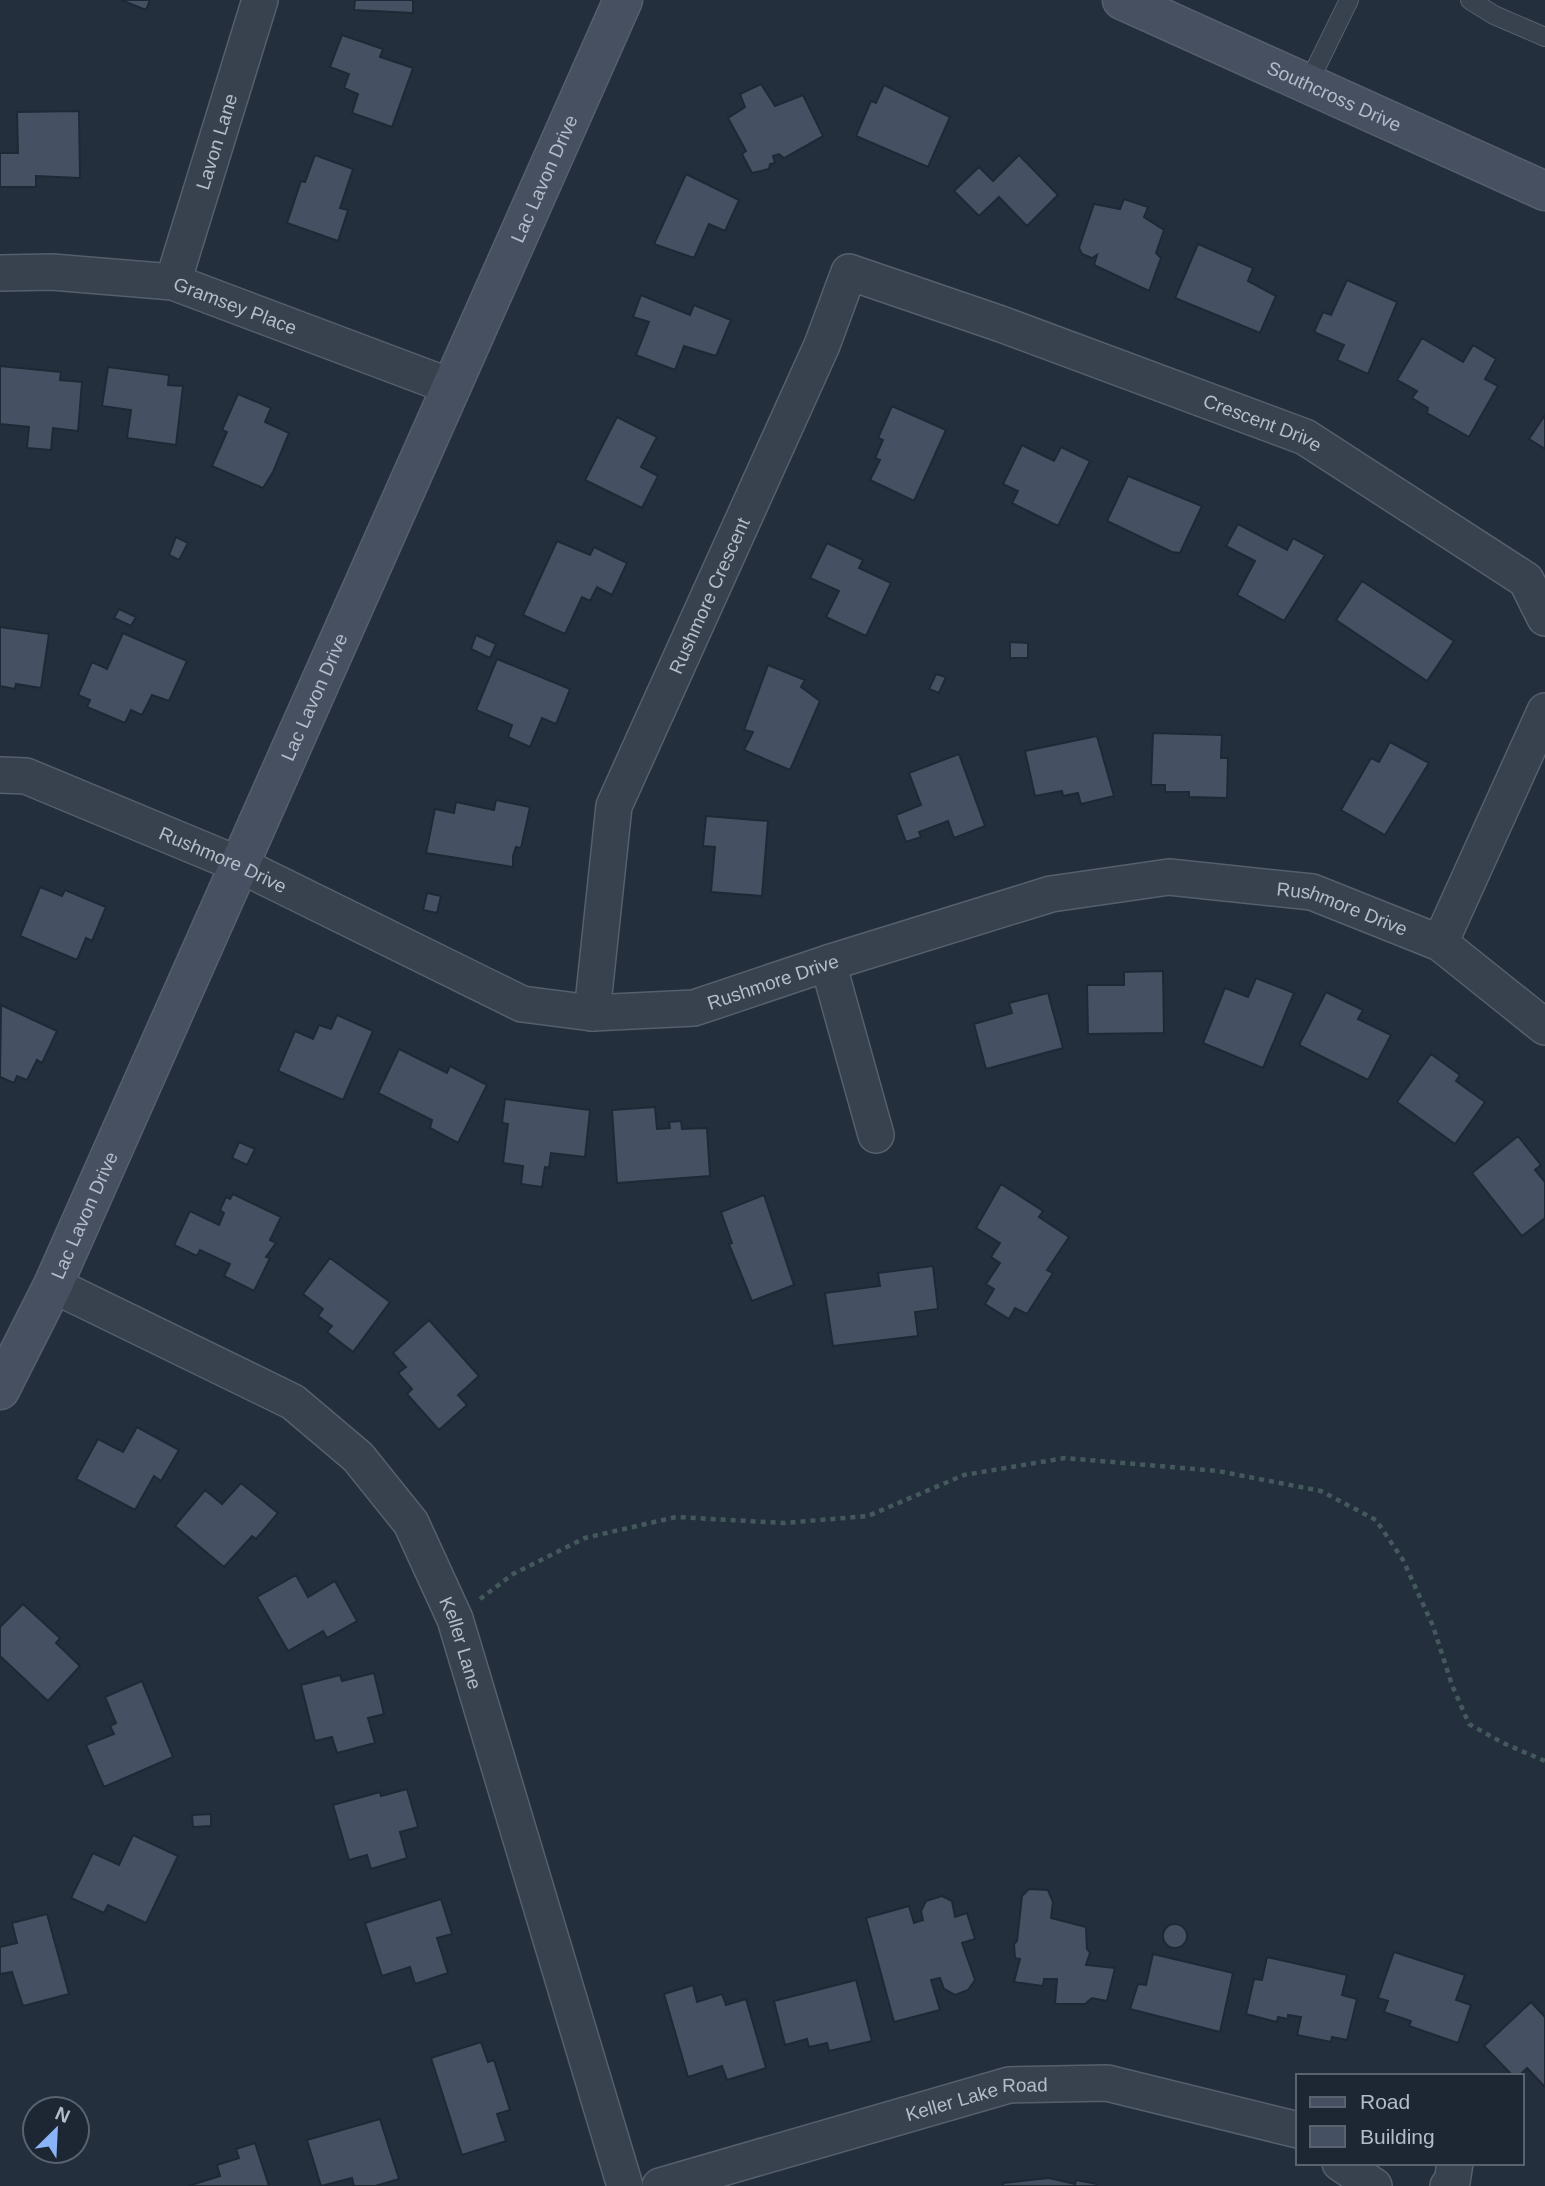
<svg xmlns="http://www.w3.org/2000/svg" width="1545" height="2186" viewBox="0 0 1545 2186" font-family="Arial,sans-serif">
<rect width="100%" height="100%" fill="#242f3e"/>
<path fill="#455162" stroke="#1f2835" stroke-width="2" d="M121,0H150L146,10Z
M355,0H413V13L354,10Z
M342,35L383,49L380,57L413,68L392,127L352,113L358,94L344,88L349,74L330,67Z
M761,84L775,106L803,95L823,136L784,158L779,154L773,156L775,163L770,164L769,169L752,173L742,154L746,151L728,118L745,107L740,94Z
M884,85L950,117L928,167L856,136L871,101L876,103Z
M79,111L80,178L36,176V187H0V153H18L17,112Z
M315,155L353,169L340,208L348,210L338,241L287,223L301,181L305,182Z
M1019,155L1058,195L1027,226L999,197L979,216L954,191L979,167L993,181Z
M686,174L739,200L725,231L709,224L694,258L654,244Z
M1124,199L1148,207L1144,217L1164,230L1156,253L1161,258L1149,291L1094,265L1097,255L1092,258L1082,254L1079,248L1094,204L1120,209Z
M1198,244L1253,268L1248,281L1276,296L1260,333L1175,298Z
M1347,280L1397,302L1368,374L1337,360L1344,345L1314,332L1323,312L1331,315Z
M641,295L690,315L694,305L731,320L716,356L684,346L675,370L636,355L649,322L633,317Z
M1422,338L1463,362L1473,345L1496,359L1485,379L1498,386L1469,437L1427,413L1428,408L1412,398L1417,391L1397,380Z
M0,366L61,372L60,380L82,382L78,431L53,428L51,450L27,448L29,427L0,424Z
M108,367L169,375L168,385L183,386L176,445L127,438L131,410L102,406Z
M238,394L271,408L265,422L289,433L273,472L263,488L212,466L227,432L222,430Z
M892,406L946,430L914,501L870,480L880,460L875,458L883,440L878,438Z
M1545,415V449L1529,439Z
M617,417L657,437L641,467L658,476L642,508L585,480Z
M1022,445L1054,461L1061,447L1090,461L1058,526L1012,503L1018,491L1003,484Z
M1128,476L1202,506L1180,553L1172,552L1107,521Z
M1238,524L1287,550L1293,538L1325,555L1284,621L1237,595L1255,561L1226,546Z
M176,537L188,543L179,560L169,555Z
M557,541L590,555L594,547L627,563L612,595L597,587L590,601L582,597L565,634L523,615Z
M827,543L863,560L859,568L891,583L866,636L826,617L839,591L810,578Z
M1362,581L1454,641L1427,681L1336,620Z
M119,609L136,617L131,626L114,618Z
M0,627L49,634L41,688L16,684L15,689L0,686Z
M123,633L187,661L169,701L152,695L142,715L131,710L125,723L87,707L90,700L78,695L92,662L107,669Z
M476,635L496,644L490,658L471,649Z
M1010,642L1028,643V658H1010Z
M497,659L570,689L556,724L542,718L530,747L508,737L512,725L476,710Z
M768,665L805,680L801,687L820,701L790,770L744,750L753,732L744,730Z
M936,674L946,677L939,693L929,689Z
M1153,733L1222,735L1221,758H1228L1227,798L1189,797V792H1165V785H1151Z
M1097,736L1114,796L1081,804L1078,793L1063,796L1062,791L1035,796L1025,751Z
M1390,742L1429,763L1385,835L1341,810L1371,758L1379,762Z
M959,754L985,826L954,838L948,821L919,832L921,837L906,842L896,815L921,805L909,773Z
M496,800L530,807L521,848L516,847L513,856V867L426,853L435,809L454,813L456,802L494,810Z
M706,816L768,821L762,896L711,892L715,847L703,846Z
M40,887L62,896L65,890L106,907L92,941L86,938L77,960L20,936Z
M427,893L441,896L437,913L423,910Z
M1163,971L1164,1033L1088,1034L1087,985H1124V972Z
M1256,978L1294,993L1263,1068L1203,1043L1225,988L1248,997Z
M1326,992L1363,1010L1358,1019L1391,1035L1368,1080L1299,1045Z
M1048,993L1063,1048L986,1069L974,1024L1012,1013L1009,1003Z
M1,1005L57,1031L42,1063L37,1060L27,1080L17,1076L14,1083L0,1077Z
M337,1015L373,1031L343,1100L278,1071L295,1031L313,1039L319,1025L331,1029Z
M399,1049L447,1073L450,1066L487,1085L458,1143L430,1128L432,1120L378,1093Z
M1431,1054L1460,1075L1456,1081L1485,1102L1455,1144L1397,1102Z
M505,1099L590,1110L585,1157L551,1153L549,1168L545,1167L542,1187L521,1184L523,1166L503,1163L508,1124L502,1123Z
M655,1107L657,1129L670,1128L669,1122L681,1121L682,1129L707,1128L710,1176L617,1183L612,1110Z
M1518,1136L1541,1165L1535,1170L1545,1182V1218L1522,1236L1472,1173Z
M239,1142L255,1149L247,1165L232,1158Z
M1001,1184L1043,1211L1039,1217L1069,1237L1047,1270L1053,1273L1027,1314L1015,1308L1009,1319L985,1304L994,1289L986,1284L1000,1263L991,1257L1000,1243L976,1228Z
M233,1194L281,1217L270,1240L276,1243L266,1257L270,1258L254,1291L224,1276L230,1264L200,1250L197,1256L174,1245L190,1211L219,1225L224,1213L220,1210L226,1197L230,1199Z
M764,1195L794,1285L752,1301L729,1244L732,1243L721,1212Z
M330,1258L390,1302L353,1352L327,1332L332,1326L318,1316L323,1309L303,1294Z
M933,1266L938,1309L915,1312L918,1336L833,1346L825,1293L880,1286L878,1273Z
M429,1320L479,1376L458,1395L467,1405L439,1430L407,1394L412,1389L398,1373L406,1367L393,1353Z
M137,1427L179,1450L161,1481L154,1476L135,1510L76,1479L98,1439L123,1452Z
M241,1483L278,1513L256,1539L252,1536L224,1567L175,1526L205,1490L222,1504Z
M296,1575L308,1597L335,1581L357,1621L327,1638L323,1631L288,1651L257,1597Z
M23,1604L60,1638L56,1643L80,1666L48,1701L0,1656V1627Z
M374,1673L384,1714L368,1718L375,1743L337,1753L332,1737L315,1741L301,1685L340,1675L342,1681Z
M142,1681L173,1757L104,1787L86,1745L114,1734L110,1726L116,1723L105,1697Z
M407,1789L418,1827L400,1832L407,1858L371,1869L367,1855L349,1860L333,1805L380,1792L381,1796Z
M211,1814V1826L193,1827L192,1815Z
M133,1835L178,1856L146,1923L108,1905L104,1913L71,1898L93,1853L119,1865Z
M1029,1889L1048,1890L1053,1902L1051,1918L1086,1927L1087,1949L1090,1953L1086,1965L1115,1968L1107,2001L1092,1998L1085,2004H1055L1057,1979H1044L1043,1986L1014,1982L1020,1959L1015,1958L1014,1944L1017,1941L1022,1896Z
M942,1896L952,1901L955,1917L967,1913L975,1939L962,1943L975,1980L968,1990L955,1995L944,1989L940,1978L931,1980L940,2010L894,2022L866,1918L909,1906L914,1923L923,1920L921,1911L926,1901Z
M441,1899L452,1934L437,1938L448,1973L415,1984L410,1967L382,1976L365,1923Z
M47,1914L69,1994L23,2006L12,1972L0,1974V1947L17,1943L12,1923Z
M1163 1936a12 12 0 1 1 24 0a12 12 0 1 1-24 0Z
M1394,1952L1465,1975L1456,2000L1471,2005L1458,2043L1409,2026L1411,2021L1384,2012L1388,2001L1378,1998Z
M1153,1954L1233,1973L1220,2032L1130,2009L1138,1984L1146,1985Z
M1267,1957L1347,1975L1342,1995L1357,1999L1347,2040L1332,2037L1331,2042L1297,2035L1301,2017L1288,2015V2019L1278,2017L1277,2022L1246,2014L1254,1979L1262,1980Z
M856,1980L872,2041L829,2051L827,2043L809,2047L807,2039L785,2045L774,2001Z
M693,1985L697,2002L722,1994L726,2005L746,1999L766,2068L727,2080L722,2066L688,2077L664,1994Z
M1531,2002L1545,2017V2087L1527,2068L1519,2076H1513L1484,2046Z
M481,2042L488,2062L494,2060L510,2110L497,2114L506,2141L462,2155L431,2058Z
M380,2119L399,2179L375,2186H354L352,2178L321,2186L307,2140Z
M255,2143L269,2186H188L220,2176L217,2165L239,2158L236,2149Z
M1049,2178L1075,2184L1076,2180L1097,2184V2186H1003V2183Z"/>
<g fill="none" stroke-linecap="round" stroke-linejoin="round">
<defs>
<path id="lane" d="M1470,0L1494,15L1545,37
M1308,84L1349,0"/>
<g id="street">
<path id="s1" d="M0,273L52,272L173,282L444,384L457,376"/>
<path id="s2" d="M173,282L260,0"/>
<path id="s3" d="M0,775L26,776L240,865L522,1004L592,1013L694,1008L828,963L1051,894L1169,877L1312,892L1440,943L1545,1027"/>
<path d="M1440,943L1545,711"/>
<path d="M828,963L876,1135"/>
<path id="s4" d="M592,1013L614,806L822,345L849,272L1001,324L1305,437L1526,580L1545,618"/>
<path id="s5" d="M53,1285L293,1402L358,1457L411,1523L455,1619L625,2186"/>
<path d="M1340,2163L1374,2186"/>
<path id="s6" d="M660,2186L1009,2085L1107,2083L1298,2130"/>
<path d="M1448,2186L1452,2182L1455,2163"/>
</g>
<g id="secondary">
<path id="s7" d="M1122,0L1545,191"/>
<path id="s8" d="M0,1390L53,1285L623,0"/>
</g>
</defs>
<use href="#lane" stroke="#565f6c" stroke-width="20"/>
<use href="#street" stroke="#565f6c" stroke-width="38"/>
<use href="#secondary" stroke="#565f6c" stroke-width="41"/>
<path stroke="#44595c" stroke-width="4.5" stroke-dasharray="5 5" stroke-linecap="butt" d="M480,1599L513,1574L585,1538L676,1517L784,1523L868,1516L964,1475L1065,1458L1218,1471L1321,1491L1376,1520L1403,1560L1433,1626L1452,1685L1469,1724L1503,1743L1545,1761"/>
<use href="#lane" stroke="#38414e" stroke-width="18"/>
<use href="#street" stroke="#38414e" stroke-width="35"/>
<use href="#secondary" stroke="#465061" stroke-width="38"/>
</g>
<g text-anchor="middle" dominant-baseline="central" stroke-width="5" stroke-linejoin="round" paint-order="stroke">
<g font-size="19" fill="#b4bcc9" stroke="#1d2633">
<text stroke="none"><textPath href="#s7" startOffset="233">Southcross Drive</textPath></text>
<text stroke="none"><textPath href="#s2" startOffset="147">Lavon Lane</textPath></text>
<text stroke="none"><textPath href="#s8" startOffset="1328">Lac Lavon Drive</textPath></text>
<text stroke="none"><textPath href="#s1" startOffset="240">Gramsey Place</textPath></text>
<text stroke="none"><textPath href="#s4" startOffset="1232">Crescent Drive</textPath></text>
<text stroke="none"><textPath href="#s4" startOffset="439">Rushmore Crescent</textPath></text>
<text stroke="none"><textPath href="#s8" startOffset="761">Lac Lavon Drive</textPath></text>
<text stroke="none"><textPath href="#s3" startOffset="240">Rushmore Drive</textPath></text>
<text stroke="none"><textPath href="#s3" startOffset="1416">Rushmore Drive</textPath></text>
<text stroke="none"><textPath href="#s3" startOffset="828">Rushmore Drive</textPath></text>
<text stroke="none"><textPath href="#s8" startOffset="194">Lac Lavon Drive</textPath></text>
<text stroke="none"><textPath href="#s5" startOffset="567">Keller Lane</textPath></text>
<text stroke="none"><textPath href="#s6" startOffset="329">Keller Lake Road</textPath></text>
</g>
</g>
<rect x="1296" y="2074" width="228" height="91" fill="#1d2633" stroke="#59626f" stroke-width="2"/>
<rect x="1310" y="2097" width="35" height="10" fill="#465061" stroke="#59626f" stroke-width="2"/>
<text x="1360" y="2109" font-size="21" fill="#b4bcc9">Road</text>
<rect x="1310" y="2126" width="35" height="21" fill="#455162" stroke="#59626f" stroke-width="2"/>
<text x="1360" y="2144" font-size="21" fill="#b4bcc9">Building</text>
<g transform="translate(56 2130) rotate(24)"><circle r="33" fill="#1d2633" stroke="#59626f" stroke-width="2"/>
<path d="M0-5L12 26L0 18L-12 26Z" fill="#8ab4f8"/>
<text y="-10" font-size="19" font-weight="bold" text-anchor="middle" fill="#b4bcc9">N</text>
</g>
</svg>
